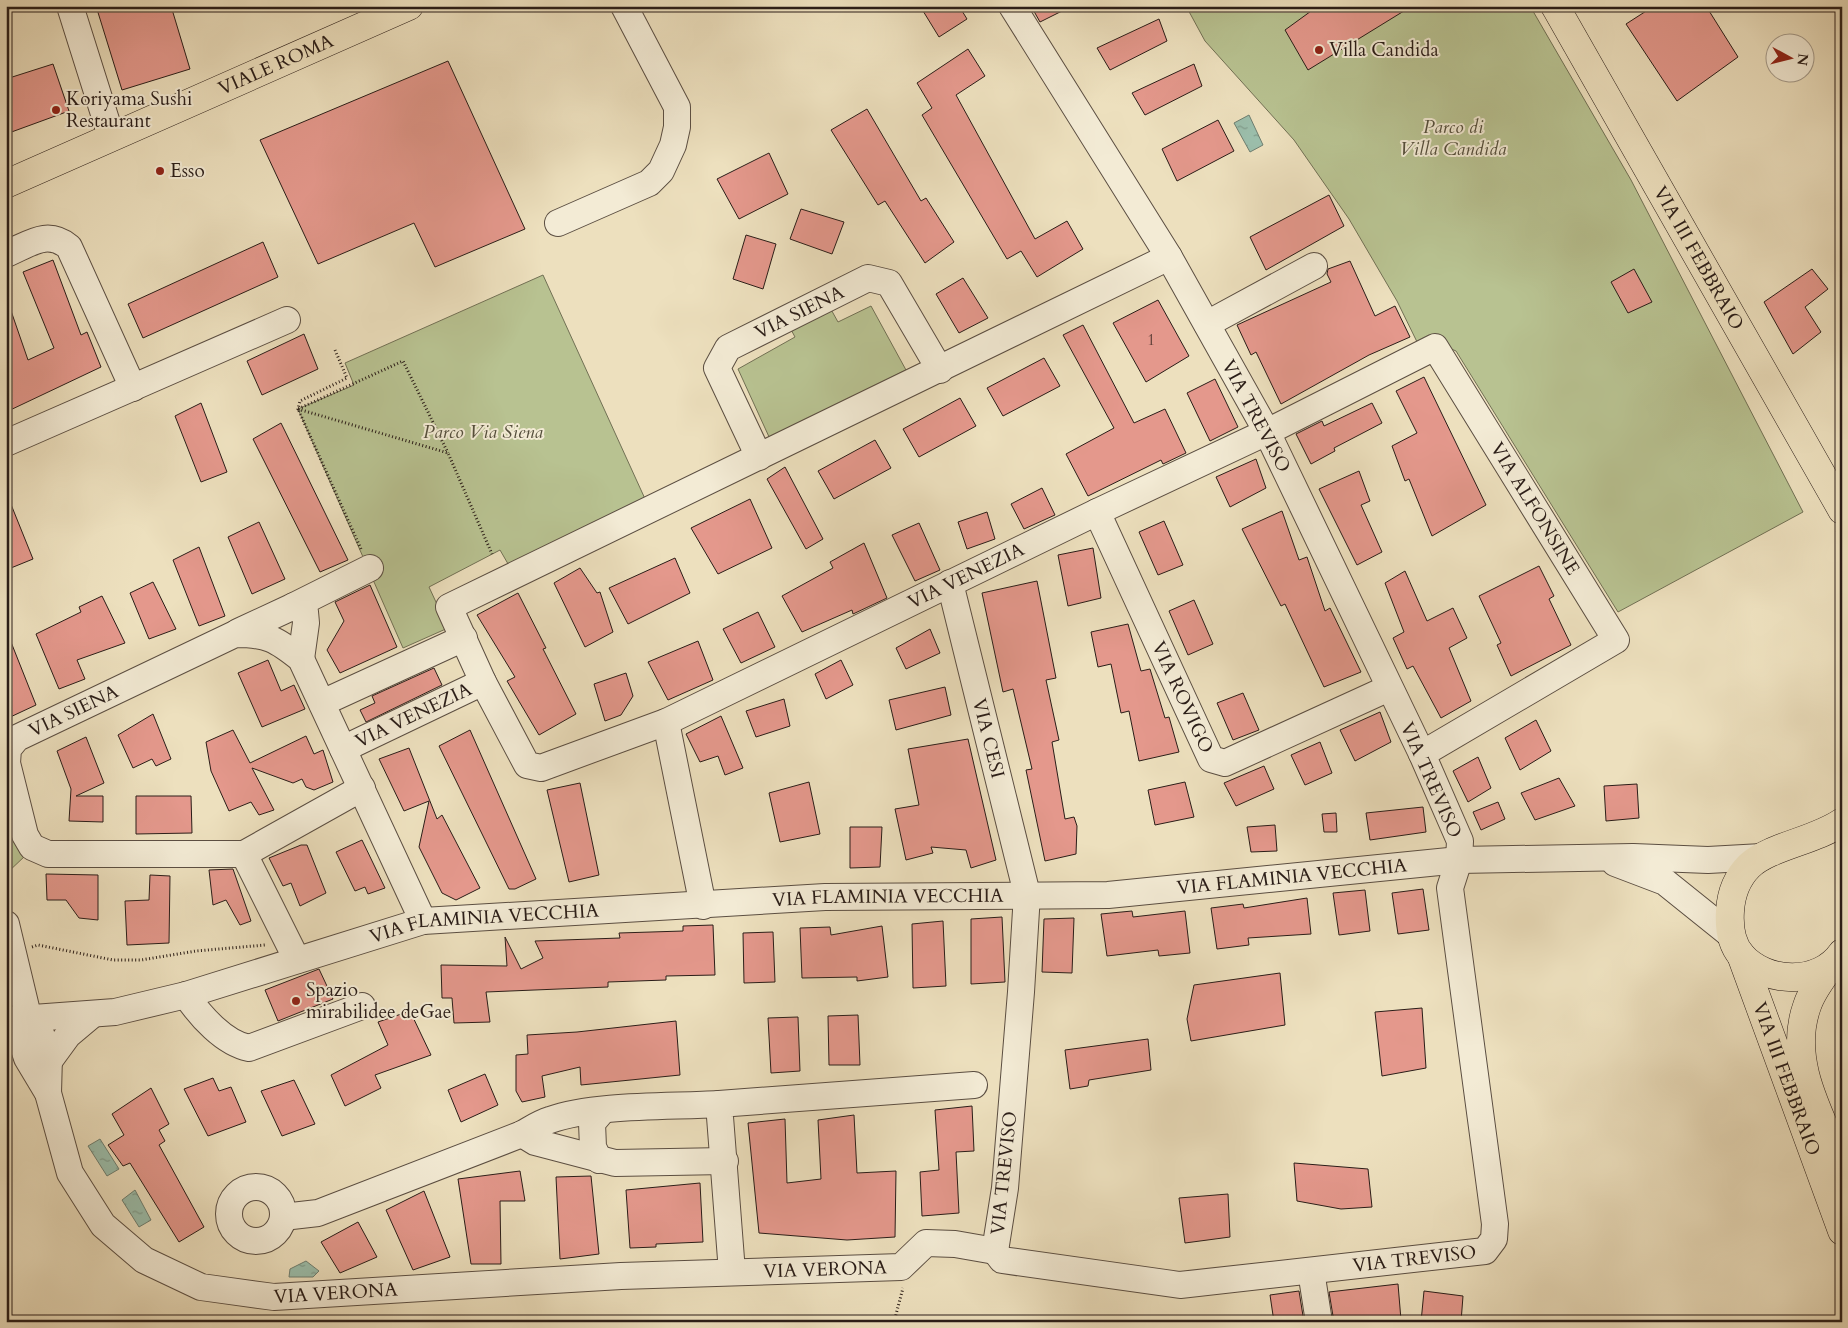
<svg xmlns="http://www.w3.org/2000/svg" width="1848" height="1328" viewBox="0 0 1848 1328" font-family="Cardo,serif">
<defs>
<pattern id="water-ripples" width="26" height="14" patternUnits="userSpaceOnUse" patternTransform="scale(1.25)"><rect width="26" height="14" fill="#9bbeab"/><path d="M2 4q2-2 4 0t4 0M15 11q2-2 4 0t4 0" fill="none" stroke="#7f9a8a"/></pattern>
</defs>
<rect width="100%" height="100%" fill="#ede0be"/>
<filter id="stains"><feTurbulence type="fractalNoise" baseFrequency=".004" numOctaves="4"/><feColorMatrix values="0 0 0 0 .2 0 0 0 0 .09 0 0 0 0 .02 0 0 0 .5 -.17"/></filter>
<radialGradient id="worn" r=".72"><stop offset=".6" stop-color="#630" stop-opacity="0"/><stop offset="1" stop-color="#630" stop-opacity=".3"/></radialGradient>
<path fill="#b8c291" stroke="#717054" d="M1186,6H1530L1631,180L1803,512L1618,612L1456,351L1438,343L1420,348L1397,301L1349,219L1294,140L1205,41Z
M543,275L646,501L511,569L500,550L429,587L448,628L403,648L298,409L354,385L345,363Z
M828,304L838,322L871,306L906,370L770,439L738,369L795,337L788,324Z
M6,766L26,855L6,874Z"/>
<path fill="url(#water-ripples)" stroke="#6e7e70" d="M1249,115L1263,145L1250,152L1234,123Z
M100,1139L119,1169L107,1176L88,1146Z
M135,1190L151,1220L139,1227L122,1200Z
M306,1261L319,1271L313,1277H289L290,1269Z"/>
<path fill="#e4988c" stroke="#2a1d18" d="M96,6H171L190,69L122,90Z
M920,6H959L967,19L939,37Z
M1031,6H1072L1040,22Z
M1318,6H1412L1308,70L1285,30Z
M1654,6H1706L1738,57L1677,101L1626,24Z
M1159,19L1167,41L1110,70L1097,48Z
M968,49L985,76L956,95L1035,239L1067,221L1083,249L1037,277L1021,251L1007,259L922,115L932,108L917,83Z
M448,61L525,229L435,267L414,223L318,264L260,140Z
M53,64L69,111L6,134V79Z
M1194,64L1202,86L1145,115L1132,93Z
M867,109L921,201L926,198L954,242L925,263L885,201L878,205L831,130Z
M1218,120L1234,151L1177,181L1162,149Z
M769,153L788,194L739,219L717,179Z
M1329,195L1344,226L1266,270L1250,237Z
M801,209L844,222L832,254L790,239Z
M746,235L776,244L763,289L733,279Z
M263,242L278,277L143,338L128,304Z
M53,260L81,335L87,332L101,367L6,412V305H9L28,360L54,348L23,272Z
M1350,261L1375,316L1395,306L1410,337L1369,355L1281,404L1256,352L1251,355L1237,325L1331,282L1327,274L1328,269Z
M1634,269L1652,302L1628,313L1611,282Z
M1812,269L1828,289L1805,307L1821,332L1793,354L1764,302Z
M963,278L988,318L959,333L936,294Z
M1158,300L1189,356L1146,382L1113,323Z
M1083,325L1134,423L1165,409L1186,453L1163,464L1161,460L1088,496L1066,454L1114,428L1063,335Z
M304,334L318,369L262,395L247,361Z
M1044,358L1060,386L1003,416L987,388Z
M1424,377L1486,505L1432,536L1409,479L1405,481L1392,446L1417,433L1396,391Z
M1215,379L1238,427L1210,441L1187,393Z
M960,398L976,426L919,457L903,429Z
M201,403L227,472L201,482L175,416Z
M1372,403L1382,423L1334,448L1335,451L1311,464L1296,434L1322,421L1324,426Z
M281,423L348,560L320,572L253,439Z
M875,440L891,468L834,499L818,471Z
M1256,459L1266,488L1230,507L1216,477Z
M785,467L823,539L806,549L767,479Z
M1359,471L1370,501L1361,505L1382,552L1357,565L1319,489Z
M1042,488L1055,515L1024,529L1011,504Z
M6,492L33,559L6,570Z
M750,499L772,548L718,574L691,528Z
M1282,511L1299,560L1307,557L1325,611L1330,608L1361,672L1324,687L1285,604L1281,606L1242,529Z
M987,512L995,539L967,549L958,522Z
M1164,521L1183,565L1158,575L1139,532Z
M259,522L285,579L252,594L228,537Z
M919,523L940,570L915,581L892,535Z
M864,543L887,598L853,614L852,610L802,632L782,596L833,568L830,562Z
M199,547L225,616L199,626L173,560Z
M1093,548L1101,598L1068,606L1058,555Z
M675,558L690,593L628,624L609,588Z
M1539,566L1554,596L1549,599L1571,645L1511,676L1497,645L1501,643L1479,596Z
M580,568L597,593L600,592L613,632L585,647L554,583Z
M1405,571L1427,621L1453,608L1467,638L1449,648L1471,701L1441,718L1413,666L1407,669L1393,638L1404,632L1385,583Z
M1037,581L1056,678L1046,680L1059,740L1052,742L1065,819L1074,817L1077,826L1076,854L1045,861L1026,770L1032,769L1013,689L1003,692L982,593Z
M153,582L176,629L149,639L130,593Z
M370,585L397,647L340,673L327,650L344,621L335,602Z
M518,593L546,648L543,649L576,714L539,735L507,681L515,677L477,615Z
M102,596L125,643L77,660L85,679L59,689L36,634L81,612L79,607Z
M1194,600L1213,644L1188,655L1169,611Z
M758,612L775,647L741,663L723,629Z
M1128,624L1141,671L1150,669L1165,718L1169,717L1179,752L1139,761L1129,711L1121,713L1111,664L1098,667L1091,632Z
M930,629L940,653L906,669L896,648Z
M7,632L36,705L6,719V633Z
M698,641L713,680L668,700L648,662Z
M268,660L281,691L294,685L305,709L262,727L238,673Z
M841,660L853,685L826,699L815,674Z
M434,668L442,685L366,722L360,710L375,703L372,696Z
M626,673L633,696L621,715L605,721L594,684Z
M945,687L951,715L896,730L889,700Z
M1243,693L1259,730L1233,740L1217,703Z
M784,699L790,726L756,737L746,711Z
M1380,712L1391,742L1355,761L1340,730Z
M153,714L171,759L156,766L152,759L133,768L118,735Z
M721,716L743,768L725,775L718,756L700,762L686,734Z
M1536,720L1551,751L1520,770L1505,738Z
M233,730L250,763L306,736L314,754L323,750L333,782L314,790L306,787L302,779L293,783L252,768L274,810L259,815L251,802L229,811L211,771L206,742Z
M470,730L536,879L515,889H509L439,746Z
M86,737L104,783L76,796H103V822L69,821L71,789L57,751Z
M968,739L996,860L971,868L966,850L931,847L933,853L906,860L895,809L919,805L908,749Z
M1320,742L1332,773L1305,785L1291,755Z
M409,748L437,819L442,815L480,888L456,900L442,893L419,847L429,801L404,811L379,759Z
M1478,757L1491,788L1468,802L1453,771Z
M1264,766L1274,789L1236,806L1224,783Z
M1559,778L1575,806L1535,820L1521,793Z
M809,782L820,834L780,842L769,793Z
M1185,782L1194,817L1155,825L1148,790Z
M580,783L599,875L569,882L547,790Z
M1637,784L1639,818L1606,821L1604,786Z
M136,796H191L192,833L136,834Z
M1498,802L1505,819L1481,830L1473,812Z
M1423,807L1426,832L1370,840L1366,813Z
M1336,813L1337,832H1324L1322,814Z
M1275,825L1277,851L1251,852L1247,827Z
M850,827H882L880,867L850,868Z
M362,840L385,888L368,894L365,887L355,891L336,852Z
M301,845H307L326,893L300,906L291,883L283,886L269,858Z
M233,869L251,921L240,925L226,900L213,905L209,870Z
M46,874L98,875V920L79,918L66,900H47Z
M150,875L170,876L169,943L127,945L125,901L149,900Z
M1423,889L1429,930L1398,934L1392,893Z
M1365,890L1370,931L1339,935L1333,893Z
M1307,898L1311,934L1248,938L1249,945L1217,949L1211,908L1243,904L1244,908Z
M1132,911L1133,917L1185,911L1190,953L1159,956L1158,950L1107,956L1101,914Z
M1002,917L1005,982L971,984V919Z
M1074,918L1072,973L1042,972L1044,919Z
M943,921L946,986L913,988L912,924Z
M713,925L715,975L666,976V980L608,982V987L486,992L490,1022L454,1023L452,998H442L441,965L507,966L505,937L521,969L543,958L535,941L620,938L619,933L683,931V926Z
M882,926L888,977L857,981V977L802,978L800,928L830,927L831,935Z
M773,932L775,982L744,983L743,933Z
M319,969L333,999L278,1021L265,990Z
M1280,973L1285,1025L1191,1041L1187,1019L1194,985Z
M1422,1008L1426,1068L1382,1076L1375,1012Z
M410,1011L431,1055L375,1075L381,1088L345,1106L331,1075L388,1045L378,1022Z
M858,1015L860,1065H829L828,1016Z
M798,1017L800,1071L771,1073L768,1018Z
M676,1021L680,1075L581,1085L580,1067L542,1076L545,1097L522,1102L516,1091V1055L528,1054L527,1035L577,1032Z
M1148,1039L1151,1070L1089,1080L1088,1086L1070,1089L1065,1050Z
M485,1074L498,1105L461,1122L448,1090Z
M213,1078L219,1091L231,1087L246,1122L208,1136L184,1089Z
M294,1080L315,1124L282,1136L261,1091Z
M151,1088L169,1124L159,1130L165,1141L159,1145L204,1227L179,1242L130,1163L123,1166L108,1145L124,1135L112,1114Z
M972,1106L974,1151L956,1152L959,1213L922,1216L920,1172L939,1170L935,1110Z
M854,1115L857,1173L896,1171L895,1237L847,1240L759,1233L748,1123L785,1119L787,1183L821,1179L818,1120Z
M1294,1163L1368,1169L1372,1207L1341,1209L1297,1201Z
M520,1171L525,1201H500L501,1264H471L458,1179Z
M591,1176L599,1254L560,1259L556,1177Z
M700,1183L703,1242L656,1244V1247L630,1248L626,1190Z
M424,1191L450,1257L413,1270L386,1210Z
M1228,1194L1230,1237L1185,1243L1179,1198Z
M358,1222L377,1257L340,1273L321,1242Z
M1398,1284L1401,1320L1334,1322L1329,1292Z
M1299,1291L1304,1322H1274L1270,1295Z
M1424,1291L1463,1296L1461,1322H1421Z"/>
<g fill="none" stroke-linecap="round" stroke-linejoin="round">
<defs>
<g id="minor">
<path d="M70,6L111,136"/>
<path d="M558,223L649,183L661,171L673,145L677,127V107L624,6"/>
<path d="M6,254C30,244 47,229 69,247L133,388"/>
<path id="s1" d="M1169,257L449,607L483,682L527,765L541,768L666,722L1097,512L1267,432L1435,347L1616,640L1422,754"/>
<path d="M1207,324L1314,266"/>
<path d="M6,443L287,320"/>
<path id="s2" d="M759,457L717,368L728,348L868,278L889,283L940,370"/>
<path id="s3" d="M1097,512L1211,759L1225,763L1389,688"/>
<path id="s4" d="M950,583L1027,894L1021,992L1005,1188L995,1251L1002,1260L1180,1285L1485,1251L1494,1239L1495,1224L1450,888L1459,860L1460,841L1422,754L1267,432L1169,257L1012,6"/>
<path d="M294,606L370,568"/>
<path d="M238,632L294,606L305,612L306,623L301,659"/>
<path d="M322,703L464,638"/>
<path d="M666,722L703,906"/>
<path id="s5" d="M343,749L483,682"/>
<path d="M244,854L362,788"/>
<path d="M1615,863L1665,882L1731,935"/>
<path d="M6,924L29,1020L41,1034L49,1056L48,1093"/>
<path id="s6" d="M297,960L244,854H48L32,847L25,835L7,763L8,749L17,738L235,634C268,634 276,639 301,659L423,921"/>
<path d="M186,995C200,1016 224,1043 249,1048L362,1006"/>
<path id="s7" d="M6,1020L115,1012L186,995L423,921L825,897L1108,895L1459,860L1633,857L1708,860L1762,857"/>
<path id="s8" d="M29,1020L23,1031V1046L27,1058L48,1093L70,1173L103,1225L144,1260L201,1287L274,1297L621,1276L901,1267L926,1243L955,1244L995,1251"/>
<path d="M49,1061L68,1035L93,1014"/>
<path d="M522,1134L535,1142L615,1163L725,1161"/>
<path d="M599,1160L593,1147L592,1123L603,1110"/>
<circle cx="256" cy="1214" r="27"/>
<path d="M283,1217L318,1213L522,1134C531,1129 540,1123 550,1120C595,1104 670,1107 719,1104"/>
<path d="M1311,1271L1319,1322"/>
<path d="M732,1272L719,1104L974,1085"/>
</g>
<g id="major">
<path id="s9" d="M1555,6L1842,510"/>
<path id="s10" d="M6,184L409,6"/>
<path d="M1842,822C1815,841 1770,846 1749,866C1737,878 1731,895 1730,911C1729,926 1731,943 1741,955C1766,984 1819,986 1842,953"/>
<path id="s11" d="M1741,955L1842,1231"/>
<path d="M1831,966C1822,978 1812,991 1807,1006C1787,1062 1821,1116 1842,1167"/>
</g>
</defs>
<use href="#minor" stroke="#5b4e42" stroke-width="28"/>
<use href="#major" stroke="#2a1d18" stroke-width="29"/>
<path stroke="#2a1d18" stroke-width="3" stroke-dasharray="1 2.5" stroke-linecap="butt" d="M335,350L347,378L300,401L298,409L448,453L492,554
M1837,531L1842,539
M361,549L298,409L403,361L448,453
M32,947L38,945L113,960H141L196,951L265,945
M894,1322L903,1288"/>
<use href="#minor" stroke="#f3ebd5" stroke-width="26"/>
<use href="#major" stroke="#ede0be" stroke-width="28"/>
</g>
<g fill="#8f2418" stroke="#f3ebd5" stroke-width="2">
<circle cx="1319" cy="50" r="5"/>
<circle cx="56" cy="110" r="5"/>
<circle cx="160" cy="171" r="5"/>
<circle cx="296" cy="1001" r="5"/>
</g>
<g text-anchor="middle" dominant-baseline="central" stroke-width="4" stroke-linejoin="round" paint-order="stroke">
<g font-size="16" fill="#583c35">
<text x="1151" y="340">1</text>
</g>
<g font-size="19" fill="#2a1d18" stroke="#f3ebd5" text-anchor="start">
<text x="1329" y="50">Villa Candida</text>
<text x="66" y="99">Koriyama Sushi<tspan x="66" dy="22">Restaurant</tspan></text>
<text x="170" y="171">Esso</text>
<text x="306" y="990">Spazio<tspan x="306" dy="22">mirabilidee deGae</tspan></text>
</g>
<g font-size="19" fill="#2a1d18" stroke="#f3ebd5">
<text stroke="none"><textPath href="#s10" startOffset="295">VIALE ROMA</textPath></text>
<text stroke="none"><textPath href="#s9" startOffset="290">VIA III FEBBRAIO</textPath></text>
<text stroke="none"><textPath href="#s2" startOffset="201">VIA SIENA</textPath></text>
<text transform="translate(1256 416) rotate(62)">VIA TREVISO</text>
<text stroke="none"><textPath href="#s1" startOffset="2170">VIA ALFONSINE</textPath></text>
<text stroke="none"><textPath href="#s1" startOffset="1458">VIA VENEZIA</textPath></text>
<text stroke="none"><textPath href="#s3" startOffset="204">VIA ROVIGO</textPath></text>
<text stroke="none"><textPath href="#s6" startOffset="511">VIA SIENA</textPath></text>
<text stroke="none"><textPath href="#s5" startOffset="78">VIA VENEZIA</textPath></text>
<text stroke="none"><textPath href="#s4" startOffset="160">VIA CESI</textPath></text>
<text transform="translate(1431 780) rotate(66)">VIA TREVISO</text>
<text stroke="none"><textPath href="#s7" startOffset="1301">VIA FLAMINIA VECCHIA</textPath></text>
<text stroke="none"><textPath href="#s7" startOffset="896">VIA FLAMINIA VECCHIA</textPath></text>
<text stroke="none"><textPath href="#s7" startOffset="491">VIA FLAMINIA VECCHIA</textPath></text>
<text stroke="none"><textPath href="#s11" startOffset="132">VIA III FEBBRAIO</textPath></text>
<text transform="translate(1004 1173) rotate(-84)">VIA TREVISO</text>
<text stroke="none"><textPath href="#s4" startOffset="1106">VIA TREVISO</textPath></text>
<text stroke="none"><textPath href="#s8" startOffset="968">VIA VERONA</textPath></text>
<text stroke="none"><textPath href="#s8" startOffset="478">VIA VERONA</textPath></text>
</g>
<g font-size="19" font-style="italic" fill="#554f3c" stroke="#f3ebd5">
<text x="1453" y="127">Parco di<tspan x="1453" dy="22">Villa Candida</tspan></text>
<text x="483" y="432">Parco Via Siena</text>
</g>
</g>
<rect width="1848" height="1328" fill="none" stroke="#ede0be" stroke-width="25"/>
<rect x="8" y="8" width="1833" height="1313" fill="none" stroke="#2a1d18" stroke-width="2.5"/>
<rect x="12" y="12" width="1823" height="1303" fill="none" stroke="#2a1d18"/>
<g transform="translate(1790 58) rotate(97)"><circle r="24" fill="#f3ebd5" stroke="#a39989"/>
<path d="M0-4L9 19L0 12L-9 19Z" fill="#8f2418"/>
<text y="-8" font-size="14" font-weight="bold" text-anchor="middle" fill="#2a1d18">N</text>
</g>
<rect width="100%" height="100%" filter="url(#stains)"/>
<rect width="100%" height="100%" fill="url(#worn)"/>
</svg>
